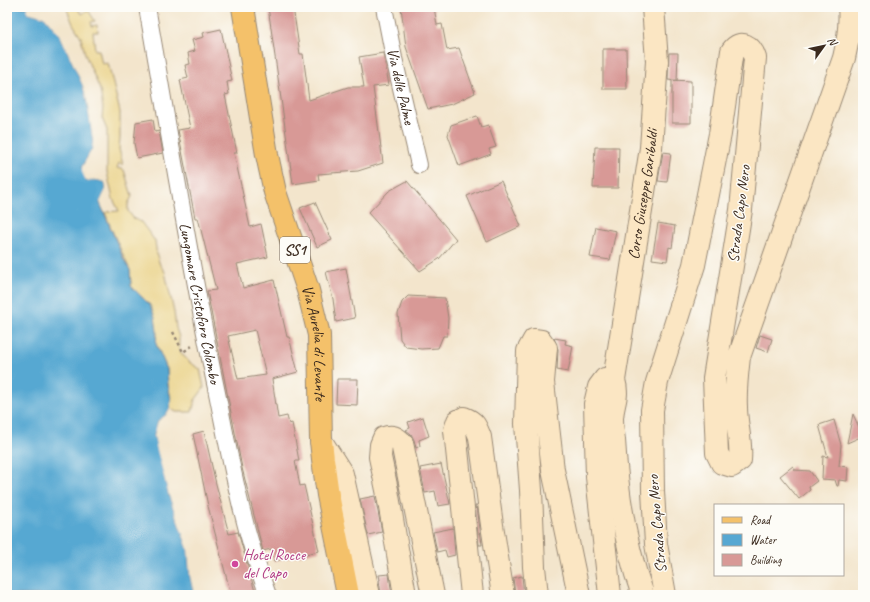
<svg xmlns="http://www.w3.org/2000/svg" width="870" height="602" viewBox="0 0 870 602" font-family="Caveat,sans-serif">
<rect width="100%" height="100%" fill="#fdfcf7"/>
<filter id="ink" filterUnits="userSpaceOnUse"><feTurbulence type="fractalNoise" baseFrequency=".025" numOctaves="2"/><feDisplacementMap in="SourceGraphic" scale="8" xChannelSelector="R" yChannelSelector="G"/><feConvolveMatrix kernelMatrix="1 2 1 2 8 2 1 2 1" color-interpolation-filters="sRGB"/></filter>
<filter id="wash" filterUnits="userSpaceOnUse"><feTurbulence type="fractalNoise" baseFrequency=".012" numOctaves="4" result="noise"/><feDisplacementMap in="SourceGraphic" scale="16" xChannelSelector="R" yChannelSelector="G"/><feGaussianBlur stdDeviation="0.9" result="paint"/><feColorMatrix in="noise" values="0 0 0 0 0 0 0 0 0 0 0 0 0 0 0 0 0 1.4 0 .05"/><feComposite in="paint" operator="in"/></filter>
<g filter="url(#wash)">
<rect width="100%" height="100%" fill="#f3e5cc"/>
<path fill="#eeda9e" stroke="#94825e" d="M66,7H80L78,9L82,14L88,10L95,21L91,22L92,26L97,25L98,32H93L95,50H99L102,64L108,63L120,112V138L119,149L123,165L119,163L117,168L124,170L132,196L128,204V211L134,219L141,222L155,241L157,256L160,265L165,272L174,312L176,328L179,337V349L182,354L189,362L200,369L204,388L195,400L192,412H176L170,408L171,399L168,385L167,369L156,344L157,331L139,295L131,286L130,270L111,228L105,212L119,211L113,199L107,172V130L102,118L103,108L100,90L85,54L81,37L73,24Z"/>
<path fill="#57a8d2" stroke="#496978" d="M7,7H28L27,12L45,17L61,37L83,86L87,101L93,141L92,149L82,167L86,181L97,180L105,182L106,189L100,203L124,260L130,270L131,286L150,305L155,317L157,331L156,344L167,369L168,385L171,399L170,408L166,415L158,421L154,435L169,496L188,549L190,576L194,595H7Z"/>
<path fill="#f3e5cc" d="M27,7H30L29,11L46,15L62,36L85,86L89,101L95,141L94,150L84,167V172L87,179L98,178L107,181L108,189L102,202L107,212H105L100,202L106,189L105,182L97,180L86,181L82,172V167L92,149L93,141L87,101L83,86L61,37L45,17L27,12Z
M170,408L172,409L168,417L160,422L156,435L158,446L171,495L190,549L192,576L196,595H194L190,576L188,549L169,496L156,446L154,435L158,421L166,415Z"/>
<g id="blocks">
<path fill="#d89996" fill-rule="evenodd" d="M268,7H293L300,54H303L309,100L348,87H364L359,57L383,53L389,85L373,87L383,163L358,171L318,174L319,180L293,184Z
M401,7H434L437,25L442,24L447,50L459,48L475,93L452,104L428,109L406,47Z
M221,29L232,81L227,82L229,94L225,95L237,153H234L250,227L261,224L268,257L237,264L243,288L274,280L287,337H289L298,372L272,379L278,418L287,416L289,424L292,423L299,461H295L300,486L304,485L319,551L274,561L271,549L263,551L242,468L207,291L216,290L198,218H195L178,130L190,128L180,80L188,78L185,65L190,64L188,53L195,51L192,40L204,37L203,33ZM255,330L266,375L238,379L228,336Z
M603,49H626L627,89H603Z
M669,53H678L677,81L668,80Z
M672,80L691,81V123H672Z
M477,116L481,127L488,125L496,147L489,149L491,154L459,166L448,135L451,125Z
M153,119L155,132L159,131L163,153L137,158L134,143L136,122Z
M595,147H619L618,188H593Z
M663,152L671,153L667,182L658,181Z
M407,181L456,239L439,259L420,271L368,213L389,191Z
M501,181L521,226L487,242L467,196Z
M315,202L332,240L317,247L300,208Z
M658,223L675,226L672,248L669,247L667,261L652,259Z
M596,227L616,231L610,260L590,257Z
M346,268L355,318L336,322L333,299L326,272Z
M408,296L445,298L448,318L447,336H443L438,348L421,349L406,347L400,339L398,314L402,302Z
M760,335L772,339L768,352L756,348Z
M554,338L566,340L565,344L573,346L568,372L557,370L558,349Z
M337,379H358L357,405L336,404Z
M853,414L863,436L847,443Z
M423,417L429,436L419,440L420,446L416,448L414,440L411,434L406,430L410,428L408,422Z
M834,420L841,445L839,466L848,467L847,481L839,480L838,486H837L835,480L822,479L823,456L828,457L819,425Z
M204,431L216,484L229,534L238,532L256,595H231L208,506L193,434Z
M441,464L450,504L438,506L435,491L425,493L420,468Z
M793,466L795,470L810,471L817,481L809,487L810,490L799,499L780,476Z
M375,496L382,532L368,535L360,499Z
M475,505H477L482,545H479Z
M453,528L455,555L447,557L445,550L437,552L433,532Z
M389,574L392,595H381L379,580H380L379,575Z
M522,576L524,595H515L513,578Z"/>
</g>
</g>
<g filter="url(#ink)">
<use href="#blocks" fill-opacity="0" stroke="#978875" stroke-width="1"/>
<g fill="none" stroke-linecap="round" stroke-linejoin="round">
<defs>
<g id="street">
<path id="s1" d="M147,7C170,136 190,265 217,393C231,462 243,530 268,595"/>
<path id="s2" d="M384,7L394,58L419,165"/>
</g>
<g id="secondary">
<path d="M321,441L342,474L369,595"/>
<path d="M405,595L387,490L380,457L381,445L384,438C392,435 396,437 402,443L433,595"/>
<path d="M472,595L456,440L455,430L458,421L464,418C475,422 476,427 480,437L492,525L503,595"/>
<path d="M537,595L534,567L531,490L526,424L528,351L534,340L541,341L546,348L543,382L553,470L579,595"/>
<path d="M610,595L597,477L595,404L599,387L605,379L614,380"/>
<path id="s3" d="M643,595C625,546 617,492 614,440C613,433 612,425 612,418C613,402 619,397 614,380L651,148L657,61L653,7"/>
<path d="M665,595L656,544L653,491L652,410L657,382L694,265L720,134L732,51C741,39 751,46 755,58L741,210L714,378L717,453L722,463L732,466L740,460C742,442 736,424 736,407C735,390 737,374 739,357L844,58C848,41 851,25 849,7"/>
</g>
<g id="primary">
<path id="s4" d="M243,7L267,155L275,192L308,290L319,335L321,441L323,459L328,495L348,595"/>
</g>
</defs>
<use href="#street" stroke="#978875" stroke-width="18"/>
<use href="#secondary" stroke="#978875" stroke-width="24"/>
<use href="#primary" stroke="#978875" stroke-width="24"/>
<path stroke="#978875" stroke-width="2.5" stroke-dasharray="3 3" stroke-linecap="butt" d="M173,332L183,352L192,346H193"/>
<use href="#street" stroke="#fff" stroke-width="16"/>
<use href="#secondary" stroke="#fbe6c3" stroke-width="22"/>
<use href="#primary" stroke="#f4c16a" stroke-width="22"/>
</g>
</g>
<circle fill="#d1479c" stroke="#fdfcf7" stroke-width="1.5" cx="235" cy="564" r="4"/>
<g text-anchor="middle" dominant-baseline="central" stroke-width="3" stroke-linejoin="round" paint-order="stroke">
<rect fill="#fdfcf7" stroke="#75695f" stroke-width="1" x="280" y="237" width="30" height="26" rx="3"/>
<g font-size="15" font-weight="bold" fill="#3b2a1e">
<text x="295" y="250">SS1</text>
</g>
<g font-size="16" fill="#3b2a1e" stroke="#fdfcf7">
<text stroke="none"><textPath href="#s2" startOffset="81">Via delle Palme</textPath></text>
<text stroke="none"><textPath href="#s3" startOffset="407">Corso Giuseppe Garibaldi</textPath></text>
<text transform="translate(739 214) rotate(-83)">Strada Capo Nero</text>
<text stroke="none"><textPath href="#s1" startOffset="301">Lungomare Cristoforo Colombo</textPath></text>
<text stroke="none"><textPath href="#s4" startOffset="345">Via Aurelia di Levante</textPath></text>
<text transform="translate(657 524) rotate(-95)">Strada Capo Nero</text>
</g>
<g font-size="16" fill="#b23c85" stroke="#fdfcf7" text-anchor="start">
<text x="243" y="555">Hotel Rocce<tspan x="243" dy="18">del Capo</tspan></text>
</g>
</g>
<rect width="870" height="602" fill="none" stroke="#fdfcf7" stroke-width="24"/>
<rect x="714" y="504" width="130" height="72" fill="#fdfcf7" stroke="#afa8a0"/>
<rect x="722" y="517" width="20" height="6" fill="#f4c16a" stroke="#afa8a0"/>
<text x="750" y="524" font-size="12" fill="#3b2a1e">Road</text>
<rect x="722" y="534" width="20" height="12" fill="#57a8d2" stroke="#afa8a0"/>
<text x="750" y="544" font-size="12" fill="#3b2a1e">Water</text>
<rect x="722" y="554" width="20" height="12" fill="#d89996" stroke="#afa8a0"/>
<text x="750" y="564" font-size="12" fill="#3b2a1e">Building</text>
<g transform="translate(824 46) rotate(57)" stroke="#fdfcf7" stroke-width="3" paint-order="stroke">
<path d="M0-3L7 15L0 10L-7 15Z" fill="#3b2a1e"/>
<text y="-6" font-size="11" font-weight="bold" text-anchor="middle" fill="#3b2a1e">N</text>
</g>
</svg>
